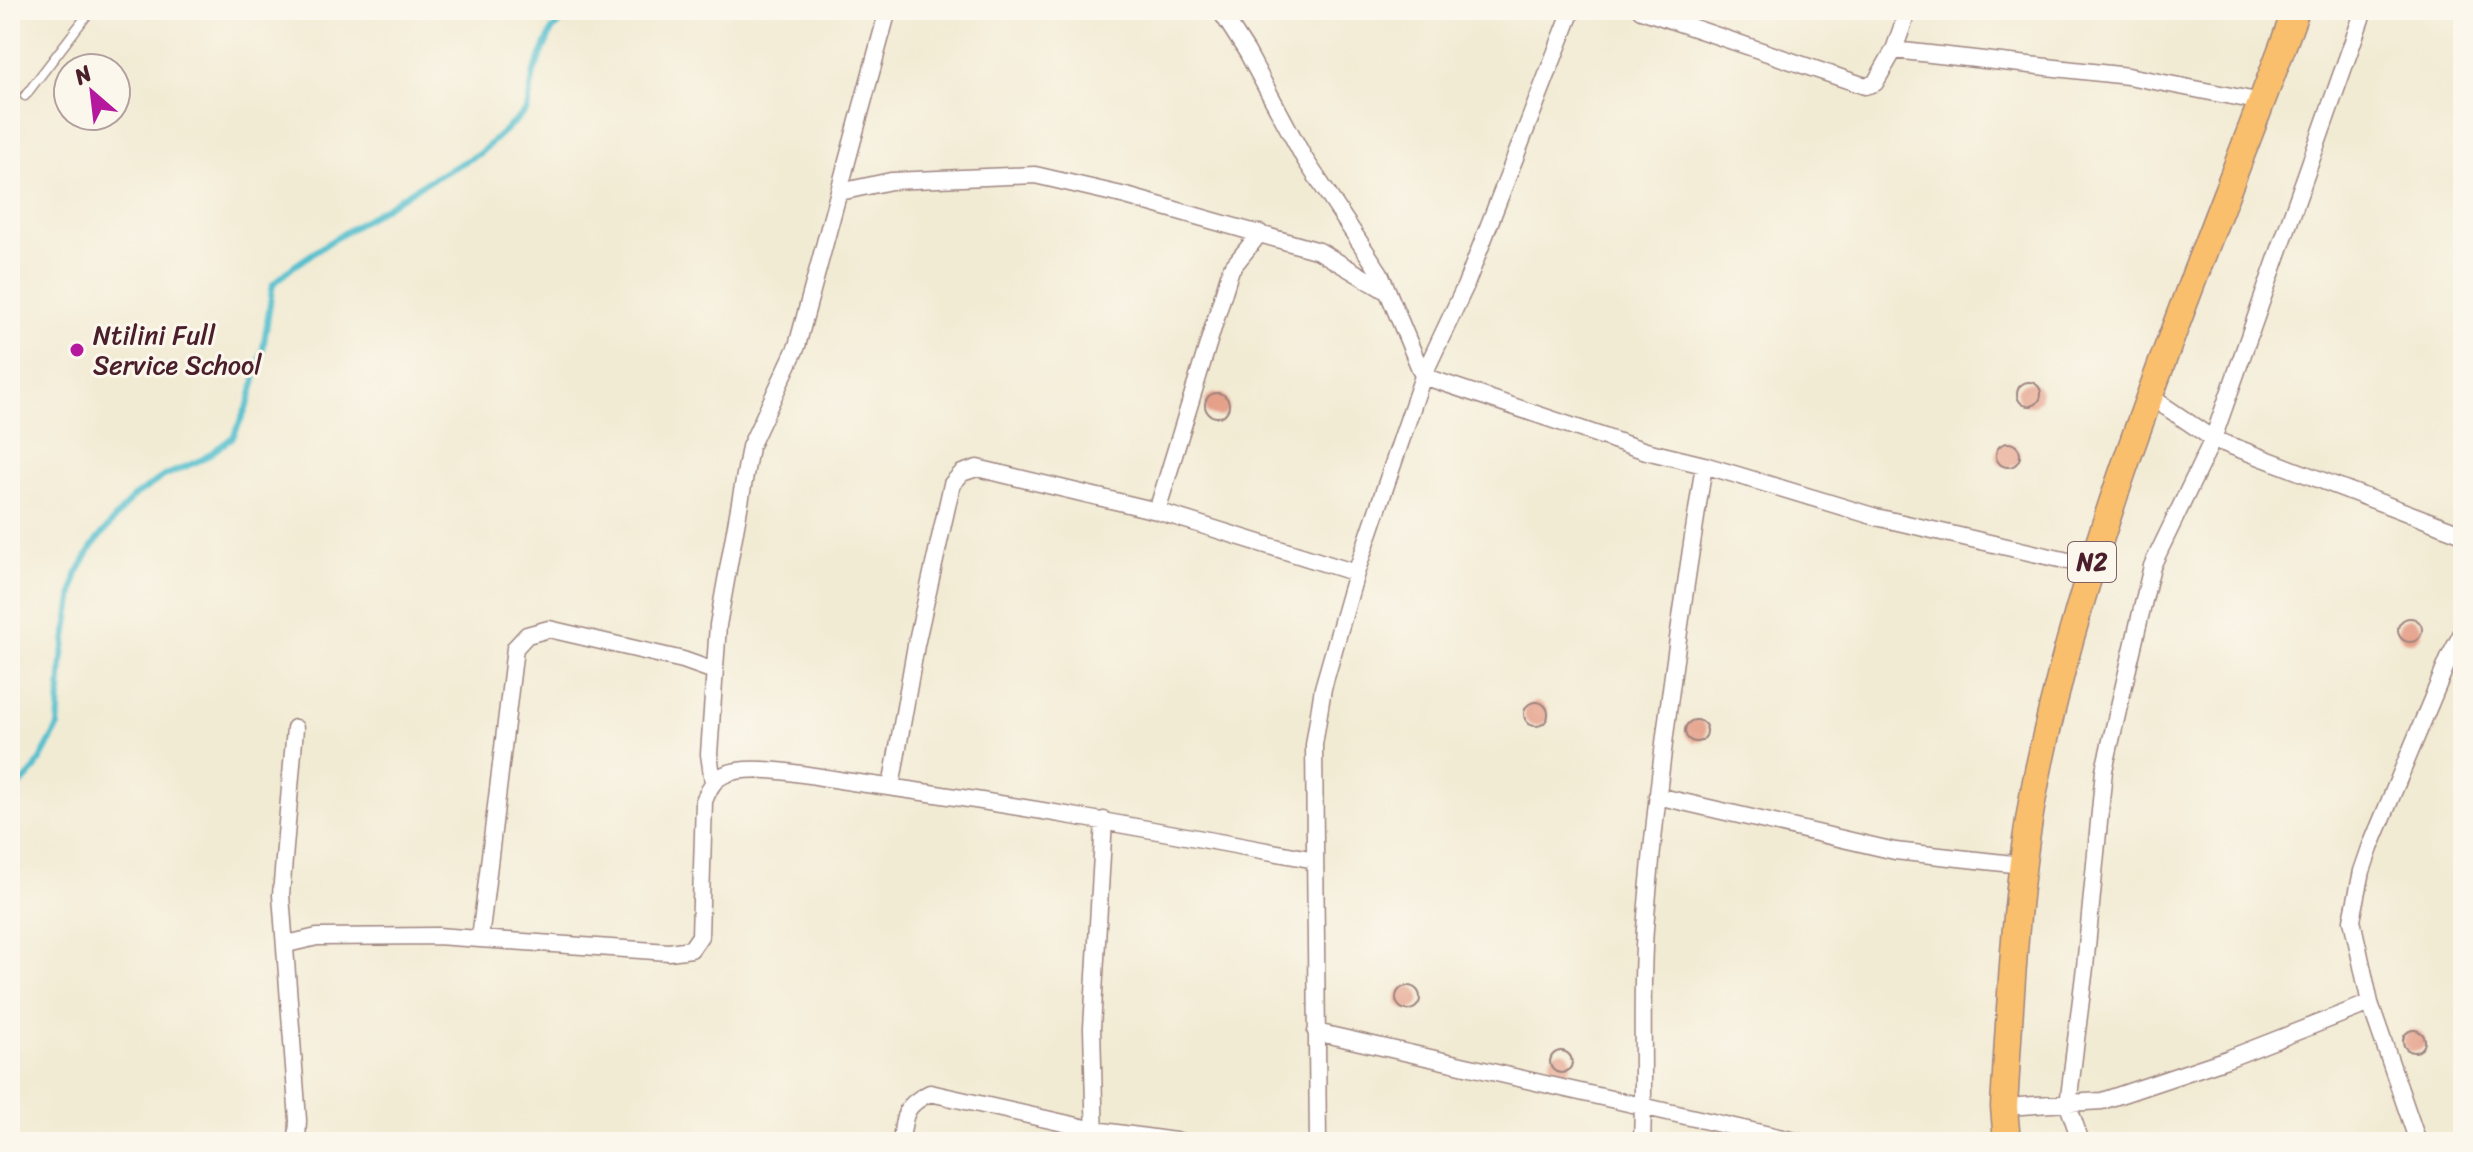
<svg xmlns="http://www.w3.org/2000/svg" width="2473" height="1152" viewBox="0 0 2473 1152" font-family="Sriracha,sans-serif">
<rect width="100%" height="100%" fill="#fbf7ec"/>
<filter id="ink" filterUnits="userSpaceOnUse"><feTurbulence type="fractalNoise" baseFrequency=".0125" numOctaves="2"/><feDisplacementMap in="SourceGraphic" scale="16" xChannelSelector="R" yChannelSelector="G"/><feConvolveMatrix kernelMatrix="1 2 1 2 8 2 1 2 1" color-interpolation-filters="sRGB"/></filter>
<filter id="wash" filterUnits="userSpaceOnUse"><feTurbulence type="fractalNoise" baseFrequency=".006" numOctaves="4" result="noise"/><feDisplacementMap in="SourceGraphic" scale="32" xChannelSelector="R" yChannelSelector="G"/><feGaussianBlur stdDeviation="1.8" result="paint"/><feColorMatrix in="noise" values="0 0 0 0 0 0 0 0 0 0 0 0 0 0 0 0 0 1.4 0 .05"/><feComposite in="paint" operator="in"/></filter>
<g filter="url(#wash)">
<rect width="100%" height="100%" fill="#f2ebd4"/>
<g fill="none" stroke-linecap="round" stroke-linejoin="round">
<path stroke="#54bfce" stroke-width="6" d="M10,796L35,769L58,727L62,661L76,575L93,545L132,498L164,476L203,459L233,437L249,402L263,349L273,284L294,266L328,243L421,185L479,154L527,110L534,72L552,30L573,10"/>
</g>
<g id="blocks">
<path fill="#e5a08a" d="M2017 394a12 12 0 1 1 24 0a12 12 0 1 1-24 0Z
M1205 405a12 12 0 1 1 24 0a12 12 0 1 1-24 0Z
M1996 455a12 12 0 1 1 24 0a12 12 0 1 1-24 0Z
M2398 630a12 12 0 1 1 24 0a12 12 0 1 1-24 0Z
M1524 714a12 12 0 1 1 24 0a12 12 0 1 1-24 0Z
M1685 731a11 11 0 1 1 22 0a11 11 0 1 1-22 0Z
M1396 998a12 12 0 1 1 24 0a12 12 0 1 1-24 0Z
M2403 1041a11 11 0 1 1 22 0a11 11 0 1 1-22 0Z
M1550 1062a11 11 0 1 1 22 0a11 11 0 1 1-22 0Z"/>
</g>
</g>
<g filter="url(#ink)">
<use href="#blocks" fill-opacity="0" stroke="#9e8580" stroke-width="2"/>
<g fill="none" stroke-linecap="round" stroke-linejoin="round">
<defs>
<path id="service" d="M25,96L91,10"/>
<path id="minor" d="M1220,10L1247,52L1304,158L1380,273L1423,376L1646,451L1704,465L1876,517L2090,566
M1641,10L1865,86L1875,83L1894,50
M1908,10L1894,50L2128,76L2262,102
M840,192L891,181L1035,175L1126,196L1319,251L1388,292
M2151,397L2213,439L2463,534
M1157,511L1231,269L1260,233
M295,728L281,895L298,1120L297,1142
M713,782L709,754L718,625L750,447L797,346L888,10
M891,787L916,645L952,484L962,473L977,468L1157,511L1356,573
M1657,796L1895,851L2022,865
M480,939L515,648L527,635L549,629L683,660L714,671
M287,944L317,937L437,936L669,952L691,949L700,936L704,801C709,789 713,779 726,774C753,762 821,778 852,782C1008,803 1161,831 1315,860
M1316,1032L1800,1142
M2004,1107L2102,1101L2227,1059L2370,1003
M901,1142C904,1115 904,1105 930,1093L1095,1130L1182,1142
M1095,1142L1092,1028L1104,820
M1318,1142L1314,745L1323,688L1356,573L1423,376L1465,287L1572,10
M1642,1142C1645,1071 1640,1000 1645,929C1657,773 1680,620 1704,465
M2081,1142L2068,1105L2085,967L2104,770L2152,566L2213,439L2364,10
M2418,1142L2370,1003L2352,920L2362,871L2370,848L2450,656L2463,631"/>
<path id="trunk" d="M2007,1142L2004,1107C2011,995 2015,882 2038,771C2093,508 2204,261 2296,10"/>
</defs>
<use href="#service" stroke="#9e8580" stroke-width="11"/>
<use href="#minor" stroke="#9e8580" stroke-width="19"/>
<use href="#trunk" stroke="#9e8580" stroke-width="29"/>
<use href="#service" stroke="#fff" stroke-width="8"/>
<use href="#minor" stroke="#fff" stroke-width="16"/>
<use href="#trunk" stroke="#f9bf6d" stroke-width="26"/>
</g>
</g>
<circle fill="#b5179e" stroke="#fbf7ec" stroke-width="3" cx="77" cy="350" r="8"/>
<g text-anchor="middle" dominant-baseline="central" stroke-width="6" stroke-linejoin="round" paint-order="stroke">
<rect fill="#fbf7ec" stroke="#7f6065" stroke-width="2" x="2068" y="542" width="48" height="40" rx="6"/>
<g font-size="24" font-weight="bold" fill="#4a1f2b">
<text x="2092" y="562">N2</text>
</g>
<g font-size="26" fill="#4a1f2b" stroke="#fbf7ec" text-anchor="start">
<text x="93" y="335">Ntilini Full<tspan x="93" dy="30">Service School</tspan></text>
</g>
</g>
<rect width="2473" height="1152" fill="none" stroke="#fbf7ec" stroke-width="40"/>
<g transform="translate(92 92) rotate(332)"><circle r="38" fill="#fbf7ec" stroke="#b4a19f" stroke-width="2"/>
<path d="M0-6L14 30L0 20L-14 30Z" fill="#b5179e"/>
<text y="-12" font-size="22" font-weight="bold" text-anchor="middle" fill="#4a1f2b">N</text>
</g>
</svg>
